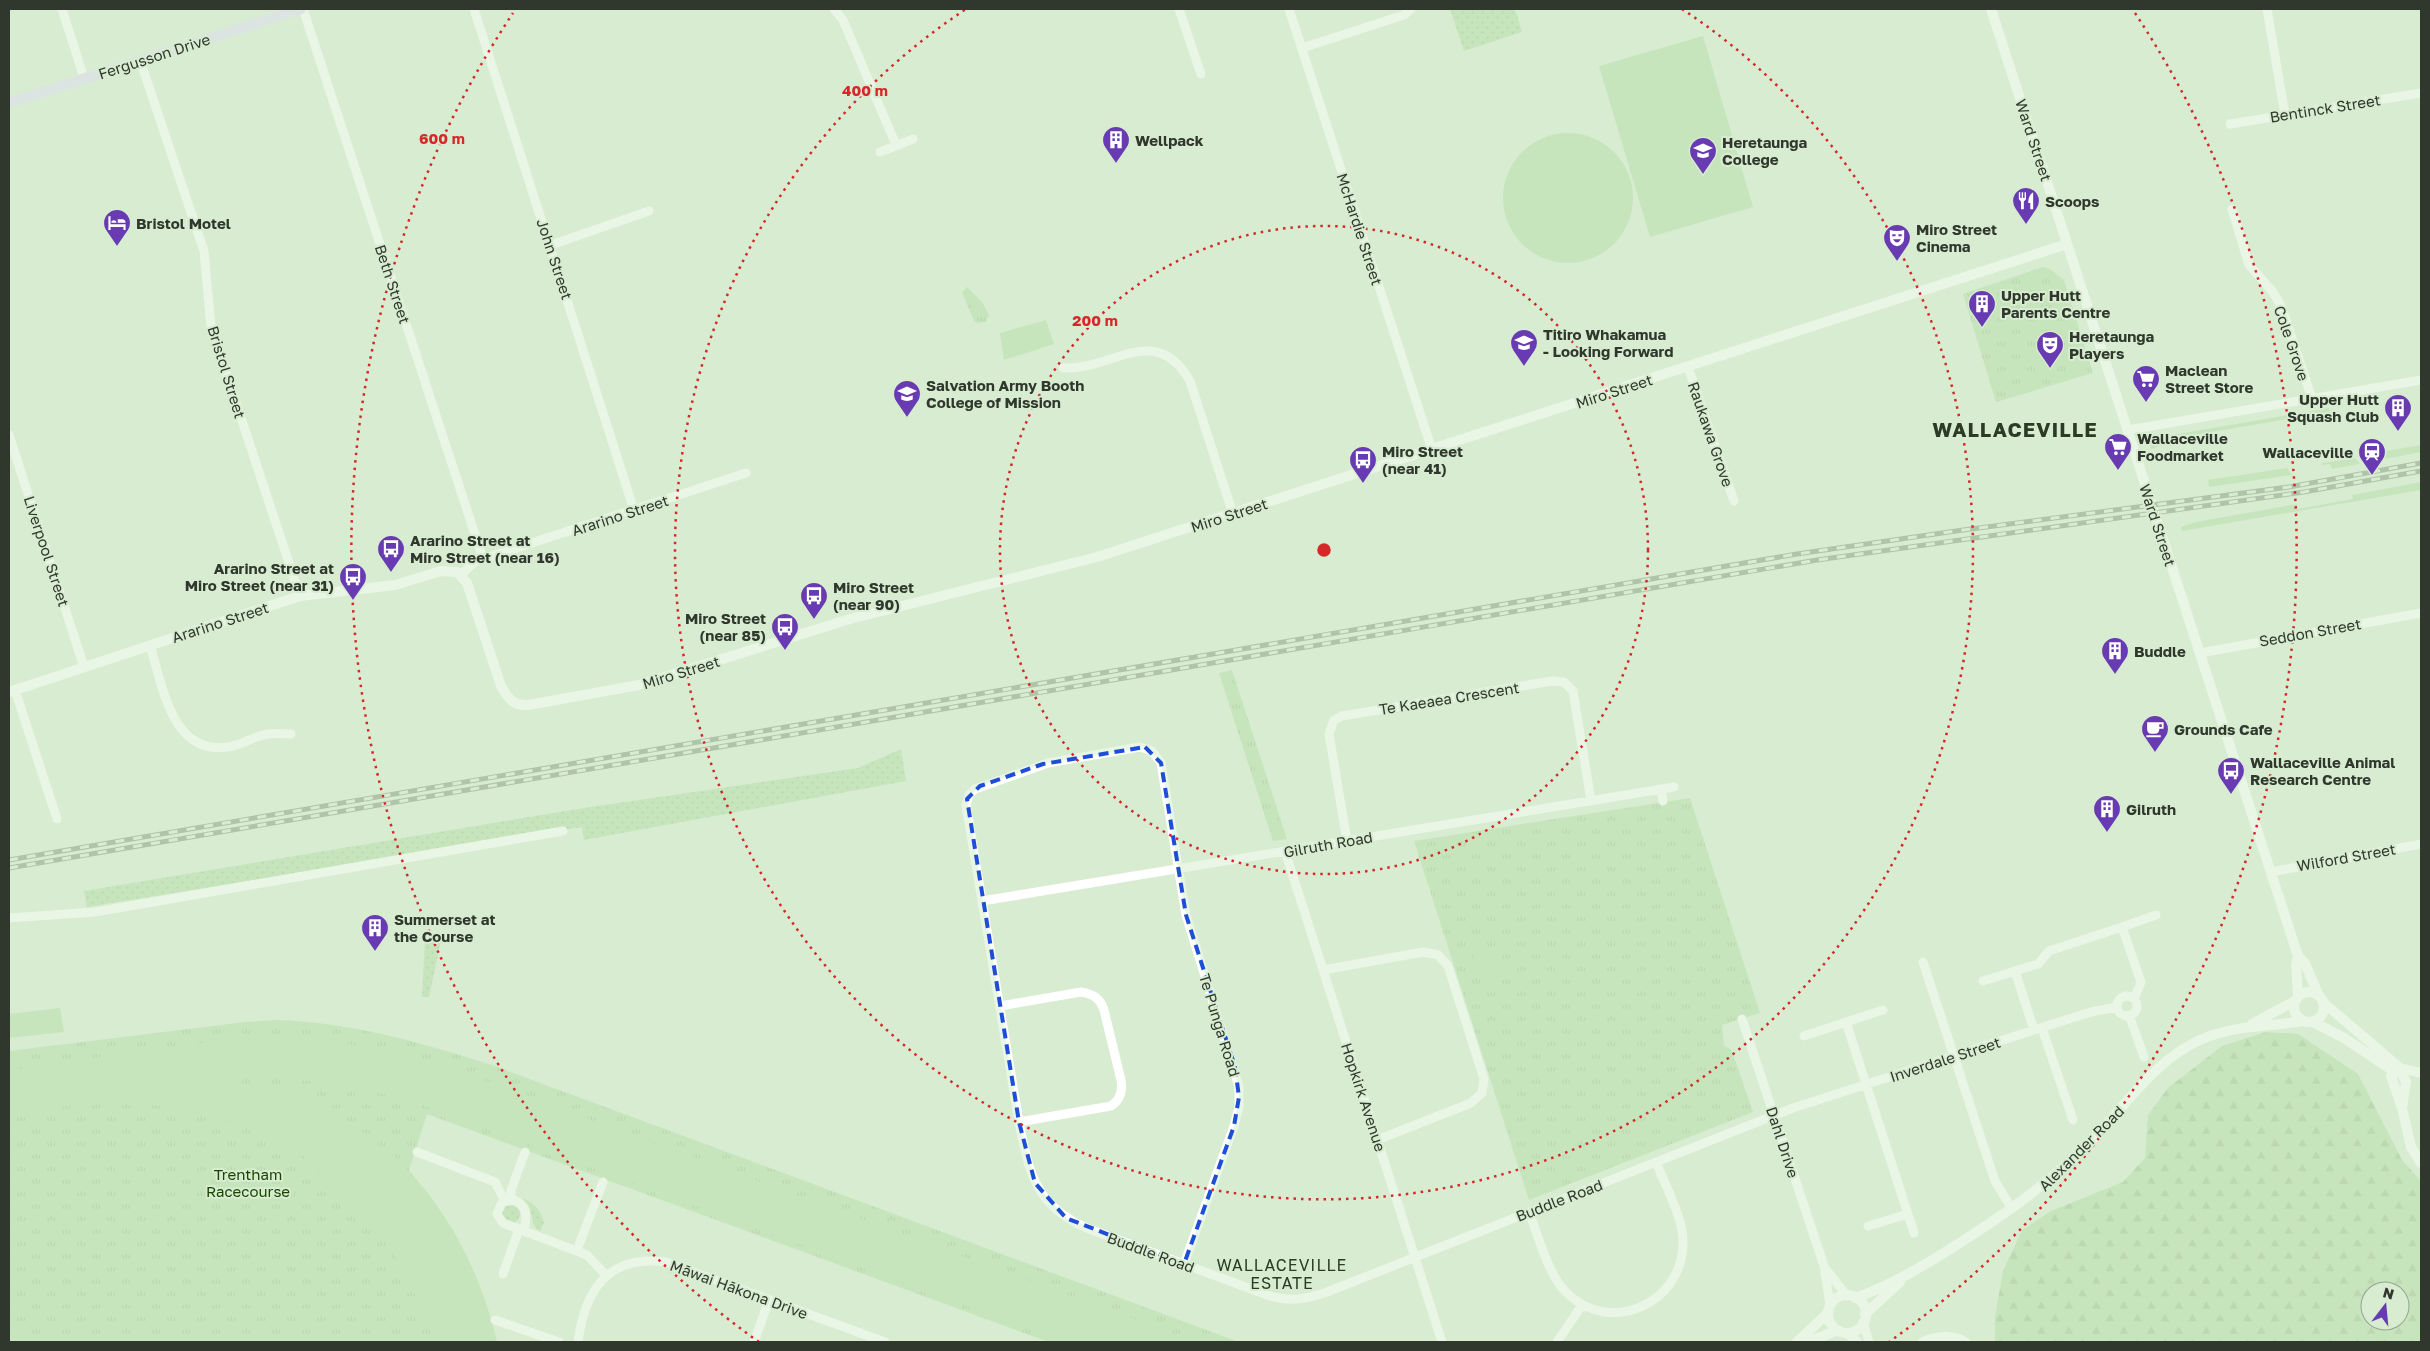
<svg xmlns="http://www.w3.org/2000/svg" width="2430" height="1351" viewBox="0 0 2430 1351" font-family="'Golos Text',sans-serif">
<defs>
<pattern id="grass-dots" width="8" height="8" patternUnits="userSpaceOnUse" patternTransform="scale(1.25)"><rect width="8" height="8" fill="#b3dca5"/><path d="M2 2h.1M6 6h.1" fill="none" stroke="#9abe8e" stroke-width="1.8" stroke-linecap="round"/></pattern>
<pattern id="forest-firs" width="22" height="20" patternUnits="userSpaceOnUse" patternTransform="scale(1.25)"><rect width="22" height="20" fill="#b3dca5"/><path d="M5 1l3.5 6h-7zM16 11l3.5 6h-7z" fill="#9abe8e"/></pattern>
<pattern id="park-tufts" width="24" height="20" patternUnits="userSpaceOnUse" patternTransform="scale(1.25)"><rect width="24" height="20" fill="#b3dca5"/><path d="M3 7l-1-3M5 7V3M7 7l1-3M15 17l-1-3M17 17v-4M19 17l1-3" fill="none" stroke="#9abe8e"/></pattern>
</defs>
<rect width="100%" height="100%" fill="#d7ecd0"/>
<path fill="url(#grass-dots)" d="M1450,9H1515L1522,32L1464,51Z
M901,749L906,781L584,840L582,827L87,907L84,891L584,808L858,768Z
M442,936L429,997H422L425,940Z
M521,1198C535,1203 540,1209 544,1223L540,1231C527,1224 537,1207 521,1198Z
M502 1214a9 9 0 1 1 18 0a9 9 0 1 1-18 0Z"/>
<path fill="url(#forest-firs)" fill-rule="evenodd" d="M2266,1032L2298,1034L2358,1074L2402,1160L2421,1181V1342H1995V1317L2003,1271L2022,1230L2051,1211L2123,1182L2145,1158L2148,1115L2168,1088L2222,1046ZM2370,1291H2400V1321H2370Z"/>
<path fill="url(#park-tufts)" d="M2043,267L2050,269L2064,280L2093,373L1996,402L1963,294Z
M967,287L982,302L989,315L986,322L977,323L974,321L962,292Z
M1232,670L1287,839L1273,841L1219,673Z
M1690,798L1760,1013L1722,1025L1724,1046L1731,1049L1733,1054L1753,1112L1529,1200L1414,841Z
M277,1020C354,1023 419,1042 492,1065L1239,1342H1049L427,1114L409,1170L453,1230L468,1259L496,1342H9V1051L245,1022Z"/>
<path fill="#b3dca5" d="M1703,36L1753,207L1650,237L1599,66Z
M1503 198a65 65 0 1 1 130 0a65 65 0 1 1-130 0Z
M1046,320L1054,344L1004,360L1000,333Z
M2329,408L2330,412L2170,439L2168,447L2164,439L2158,441L2159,446L2151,449L2150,440L2155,438Z
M2421,445V452L2364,463L2362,455Z
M2355,458L2360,464L2332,469L2330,464L2322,465V463Z
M2287,468L2292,475L2209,487L2208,480Z
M2421,482V490L2415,491L2182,531L2181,527L2196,522L2297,504L2298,509L2353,499L2352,495Z
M1500,948L1505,969L1478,976L1473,955Z
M60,1008L64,1032L9,1038V1014Z
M296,1038L363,1046L447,1067L1196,1342H1064L401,1097C342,1086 282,1075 222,1075C244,1092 277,1080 302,1090C321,1098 350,1121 365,1134C379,1146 396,1157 409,1171C452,1217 483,1280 497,1342H433L427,1320L399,1262L365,1213L302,1155L236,1122L155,1105L93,1101L9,1116V1070L225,1040Z"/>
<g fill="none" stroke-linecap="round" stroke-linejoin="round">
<path stroke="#fff" stroke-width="9" d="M62,9L84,78
M303,9L483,559
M474,9L634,510
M834,9L843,20L896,145
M1179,9L1201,74
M1289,9L1432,450
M2267,9L2285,115
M1302,48L1404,15L1411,9
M140,60L204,251L211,327L300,596
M2230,124L2421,93
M880,152L913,139
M2232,209L2249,265L2273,292L2282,308L2312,399
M551,245L649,211
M1688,367L1734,501
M1063,368C1112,371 1155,320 1190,381L1233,514
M2128,430L2421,380
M9,435L84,667
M462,574L473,563L483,559L746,473
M150,646C163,686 171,755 228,747C242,745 254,736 268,734C276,733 284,734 291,734
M2200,653L2421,613
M15,690L57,819
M1661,789L1663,801
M1347,841L1329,734L1334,720L1342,716L1552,681L1564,682L1573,691L1591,801
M1285,851L1442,1342
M2271,872L2421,844
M982,901L1674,787
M9,918L95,912L563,831
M2122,927L2156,915
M1923,962L1995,1181L2012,1209
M1323,970L1423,952L1438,955L1448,966L1484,1079L1482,1093L1471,1103L1377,1140
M1983,981L2015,971
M2117 1006a10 10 0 1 1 20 0a10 10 0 1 1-20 0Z
M1000,1006L1081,992C1093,994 1100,998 1104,1010L1121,1080C1123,1092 1120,1100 1111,1106L1019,1122
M2129,1015L2144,1057
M1742,1019L1824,1266L1830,1305
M1846,1022L1914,1233
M2042,1028L2073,1120
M2034,1030L2015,971L2038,964L2049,951L2122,927L2141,982L2134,999
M1804,1036L1883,1010
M417,1152L495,1182L505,1201
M511,1200V1190L525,1152
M1529,1212C1538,1235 1548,1274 1565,1291C1609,1337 1684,1304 1683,1241C1683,1218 1665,1185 1656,1162
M1868,1226L1908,1214
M524,1230C527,1218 528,1206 514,1200L502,1202L497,1214L503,1223L587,1255L606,1275
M577,1250L603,1182
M1184,1264L1234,1126L1239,1107V1087L1186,915L1161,763L1152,751L1140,747L1048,763L975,789L969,795L966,805L1019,1122C1029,1174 1036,1207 1089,1229L1270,1296C1291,1302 1307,1299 1327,1292L1793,1108L2034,1030L2091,1012L2117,1007
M1825,1268L1847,1296
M503,1274L519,1229
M495,1320L559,1342
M1863,1322L1869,1342
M1846,1333L1858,1342
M578,1342C585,1290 608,1254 666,1262L885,1342
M754,1342L769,1300
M1557,1342L1582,1305
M1922,1342C1936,1335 1952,1334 1966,1342"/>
<path stroke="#fff" stroke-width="10" d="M1991,9L2298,956L2305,963L2318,994
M9,692L300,596L395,585L441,571L457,572L467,583L501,686C508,698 513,706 528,705L639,685L850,619L1097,557L2067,244
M2298,956L2296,965L2298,995
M2294 1007a15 15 0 1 1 30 0a15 15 0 1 1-30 0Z
M2324,1003L2400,1068L2406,1082L2402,1108
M2313,1022L2344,1038L2389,1068H2400L2421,1073
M2252,1024L2295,1001
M2400,1068L2391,1076L2402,1108L2411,1147L2421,1163
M1828 1314a19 19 0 1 1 38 0a19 19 0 1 1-38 0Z
M1855,1298C1892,1285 1925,1265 1958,1244C2010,1211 2049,1183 2092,1140C2126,1105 2155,1060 2200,1040C2233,1025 2268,1027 2303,1021
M1865,1314L1900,1282
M1797,1342L1828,1313
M1808,1342L1838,1330"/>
<path stroke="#e1daf4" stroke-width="11" d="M9,103L300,9"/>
<defs>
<path id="rail" d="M9,860L1797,554L1956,531L2289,487L2421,463
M9,868L1817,560L2304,492L2421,471"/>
</defs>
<use href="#rail" stroke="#83927e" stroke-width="5"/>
<use href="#rail" stroke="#d7ecd0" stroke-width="3" stroke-dasharray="9" stroke-linecap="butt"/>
</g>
<path d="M0 0H2430V1351H0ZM1145,747L1161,763L1186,915L1235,1067L1239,1097L1234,1126L1184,1264L1066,1218L1035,1183L1019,1122L967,799L980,786L1043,764Z" fill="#d7ecd0" fill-opacity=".55" fill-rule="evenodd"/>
<path fill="none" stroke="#1d4ed8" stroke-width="4" stroke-dasharray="10 6" stroke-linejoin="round" d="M1145,747L1161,763L1186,915L1235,1067L1239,1097L1234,1126L1184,1264L1066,1218L1035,1183L1019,1122L967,799L980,786L1043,764Z"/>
<g fill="none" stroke="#d62828" stroke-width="2.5" stroke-dasharray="2.5 5">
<circle cx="1324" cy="550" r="324"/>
<path d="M1682 9A649 649 0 1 1 966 9"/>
<path d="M759 1342A973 973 0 0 1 513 13M2135 13A973 973 0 0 1 1889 1342"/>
</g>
<defs>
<symbol id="building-pin" viewBox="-11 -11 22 30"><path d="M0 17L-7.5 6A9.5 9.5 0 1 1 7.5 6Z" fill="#683bb2" stroke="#d7ecd0"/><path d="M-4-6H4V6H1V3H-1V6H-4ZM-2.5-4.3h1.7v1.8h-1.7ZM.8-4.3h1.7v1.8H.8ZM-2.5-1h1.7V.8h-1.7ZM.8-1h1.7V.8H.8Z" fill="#fff"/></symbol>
<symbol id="school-pin" viewBox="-11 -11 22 30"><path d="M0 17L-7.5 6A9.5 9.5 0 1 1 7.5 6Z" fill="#683bb2" stroke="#d7ecd0"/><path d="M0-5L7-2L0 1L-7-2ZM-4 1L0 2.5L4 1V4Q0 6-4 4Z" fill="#fff"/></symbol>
<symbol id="restaurant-pin" viewBox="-11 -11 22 30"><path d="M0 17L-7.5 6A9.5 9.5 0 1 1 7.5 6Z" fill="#683bb2" stroke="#d7ecd0"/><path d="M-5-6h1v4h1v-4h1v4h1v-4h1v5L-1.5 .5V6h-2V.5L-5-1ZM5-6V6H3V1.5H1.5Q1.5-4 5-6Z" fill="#fff"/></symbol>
<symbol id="hotel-pin" viewBox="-11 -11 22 30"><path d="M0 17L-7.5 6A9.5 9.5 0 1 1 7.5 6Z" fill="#683bb2" stroke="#d7ecd0"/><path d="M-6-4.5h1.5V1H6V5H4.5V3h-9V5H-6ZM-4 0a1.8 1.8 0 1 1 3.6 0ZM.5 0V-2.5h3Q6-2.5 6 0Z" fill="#fff"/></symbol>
<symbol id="theatre-pin" viewBox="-11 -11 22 30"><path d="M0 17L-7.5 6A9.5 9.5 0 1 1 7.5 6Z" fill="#683bb2" stroke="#d7ecd0"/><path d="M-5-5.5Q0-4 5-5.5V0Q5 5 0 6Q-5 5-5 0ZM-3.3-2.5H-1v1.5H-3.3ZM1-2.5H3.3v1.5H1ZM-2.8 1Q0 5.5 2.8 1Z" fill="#fff"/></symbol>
<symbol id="supermarket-pin" viewBox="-11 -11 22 30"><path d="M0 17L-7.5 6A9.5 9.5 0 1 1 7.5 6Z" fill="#683bb2" stroke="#d7ecd0"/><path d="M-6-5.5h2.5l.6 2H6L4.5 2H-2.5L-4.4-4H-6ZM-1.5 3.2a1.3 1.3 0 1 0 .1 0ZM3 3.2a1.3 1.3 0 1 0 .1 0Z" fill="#fff"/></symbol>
<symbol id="university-pin" viewBox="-11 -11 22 30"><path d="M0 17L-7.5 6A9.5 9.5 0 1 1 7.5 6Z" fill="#683bb2" stroke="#d7ecd0"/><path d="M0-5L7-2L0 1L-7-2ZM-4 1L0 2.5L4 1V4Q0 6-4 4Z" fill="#fff"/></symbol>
<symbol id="station-pin" viewBox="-11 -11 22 30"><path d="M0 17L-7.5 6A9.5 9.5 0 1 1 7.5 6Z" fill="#683bb2" stroke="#d7ecd0"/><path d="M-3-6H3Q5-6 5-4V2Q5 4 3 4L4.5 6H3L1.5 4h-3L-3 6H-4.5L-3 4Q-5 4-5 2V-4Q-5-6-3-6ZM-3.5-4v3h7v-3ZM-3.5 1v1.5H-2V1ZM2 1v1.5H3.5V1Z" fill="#fff"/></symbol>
<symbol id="bus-pin" viewBox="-11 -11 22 30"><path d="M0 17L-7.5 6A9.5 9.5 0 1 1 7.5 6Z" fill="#683bb2" stroke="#d7ecd0"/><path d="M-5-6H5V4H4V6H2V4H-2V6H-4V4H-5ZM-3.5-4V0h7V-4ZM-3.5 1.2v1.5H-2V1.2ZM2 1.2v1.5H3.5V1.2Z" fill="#fff"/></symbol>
<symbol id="cafe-pin" viewBox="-11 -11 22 30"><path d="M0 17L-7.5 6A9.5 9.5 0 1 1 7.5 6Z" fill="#683bb2" stroke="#d7ecd0"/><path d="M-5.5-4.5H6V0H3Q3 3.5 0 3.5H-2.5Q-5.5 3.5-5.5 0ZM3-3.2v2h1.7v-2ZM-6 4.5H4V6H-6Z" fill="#fff"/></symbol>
</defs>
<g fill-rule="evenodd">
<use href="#building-pin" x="1100" y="124" width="32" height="43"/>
<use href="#school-pin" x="1687" y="135" width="32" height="43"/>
<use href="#restaurant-pin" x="2010" y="185" width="32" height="43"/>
<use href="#hotel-pin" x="101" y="207" width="32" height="43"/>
<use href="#theatre-pin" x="1881" y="222" width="32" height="43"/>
<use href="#building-pin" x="1966" y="288" width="32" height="43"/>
<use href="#school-pin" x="1508" y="327" width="32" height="43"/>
<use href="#theatre-pin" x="2034" y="329" width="32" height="43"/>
<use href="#supermarket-pin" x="2130" y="363" width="32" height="43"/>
<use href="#university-pin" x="891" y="378" width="32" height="43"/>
<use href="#building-pin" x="2382" y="392" width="32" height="43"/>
<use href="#supermarket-pin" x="2102" y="431" width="32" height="43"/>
<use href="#station-pin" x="2356" y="436" width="32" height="43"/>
<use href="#bus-pin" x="1347" y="444" width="32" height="43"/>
<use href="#bus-pin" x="375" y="533" width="32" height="43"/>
<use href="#bus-pin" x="337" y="561" width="32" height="43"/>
<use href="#bus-pin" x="798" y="580" width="32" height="43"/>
<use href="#bus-pin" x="769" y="611" width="32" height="43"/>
<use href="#building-pin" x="2099" y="635" width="32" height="43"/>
<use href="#cafe-pin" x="2139" y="713" width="32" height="43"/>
<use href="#bus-pin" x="2215" y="755" width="32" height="43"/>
<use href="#building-pin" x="2091" y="793" width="32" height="43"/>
<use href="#building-pin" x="359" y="912" width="32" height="43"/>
</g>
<g text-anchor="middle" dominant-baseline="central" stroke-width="4" stroke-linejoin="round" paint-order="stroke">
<g font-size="15" fill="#30382d" stroke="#d7ecd0">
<text transform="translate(154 56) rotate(-18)">Fergusson Drive</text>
<text transform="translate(2325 108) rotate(-9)">Bentinck Street</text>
<text transform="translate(2034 140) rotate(72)">Ward Street</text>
<text transform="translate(1360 229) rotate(72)">McHardie Street</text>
<text transform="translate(555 259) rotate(72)">John Street</text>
<text transform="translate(393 284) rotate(72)">Beth Street</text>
<text transform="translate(2292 343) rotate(71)">Cole Grove</text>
<text transform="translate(227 372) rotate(73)">Bristol Street</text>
<text transform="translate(1614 391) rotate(-18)">Miro Street</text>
<text transform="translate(1711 434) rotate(71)">Raukawa Grove</text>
<text transform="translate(620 515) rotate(-18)">Ararino Street</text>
<text transform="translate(1229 515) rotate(-18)">Miro Street</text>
<text transform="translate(2158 525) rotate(72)">Ward Street</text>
<text transform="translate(47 551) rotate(72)">Liverpool Street</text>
<text transform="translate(220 622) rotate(-18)">Ararino Street</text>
<text transform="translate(2310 632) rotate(-10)">Seddon Street</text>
<text transform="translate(681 672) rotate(-17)">Miro Street</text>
<text transform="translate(1449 698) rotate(-9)">Te Kaeaea Crescent</text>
<text transform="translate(1328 844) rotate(-10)">Gilruth Road</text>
<text transform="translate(2346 857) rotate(-10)">Wilford Street</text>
<text transform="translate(1220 1025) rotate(73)">Te Punga Road</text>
<text transform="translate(1945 1059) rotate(-18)">Inverdale Street</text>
<text transform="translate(1364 1097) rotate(72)">Hopkirk Avenue</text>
<text transform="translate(1783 1142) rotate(72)">Dahl Drive</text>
<text transform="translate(2081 1148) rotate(-45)">Alexander Road</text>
<text transform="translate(1559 1200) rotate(-21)">Buddle Road</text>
<text transform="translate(1151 1252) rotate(20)">Buddle Road</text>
<text transform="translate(739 1289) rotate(20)">Māwai Hākona Drive</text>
</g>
<g font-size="15" font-weight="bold" fill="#30382d" stroke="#d7ecd0" text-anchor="start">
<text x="1135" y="140">Wellpack</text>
<text x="1722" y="142">Heretaunga<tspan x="1722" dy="17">College</tspan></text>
<text x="2045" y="201">Scoops</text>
<text x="136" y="223">Bristol Motel</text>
<text x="1916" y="229">Miro Street<tspan x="1916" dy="17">Cinema</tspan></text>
<text x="2001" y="295">Upper Hutt<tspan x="2001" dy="17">Parents Centre</tspan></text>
<text x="1543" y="334">Titiro Whakamua<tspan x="1543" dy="17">- Looking Forward</tspan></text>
<text x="2069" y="336">Heretaunga<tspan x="2069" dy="17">Players</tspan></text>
<text x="2165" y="370">Maclean<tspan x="2165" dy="17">Street Store</tspan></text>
<text x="926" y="385">Salvation Army Booth<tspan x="926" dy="17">College of Mission</tspan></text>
<text x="2379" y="399" text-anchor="end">Upper Hutt<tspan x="2379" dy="17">Squash Club</tspan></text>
<text x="2137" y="438">Wallaceville<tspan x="2137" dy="17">Foodmarket</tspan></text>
<text x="1382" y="451">Miro Street<tspan x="1382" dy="17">(near 41)</tspan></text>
<text x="2353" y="452" text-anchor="end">Wallaceville</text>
<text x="410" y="540">Ararino Street at<tspan x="410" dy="17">Miro Street (near 16)</tspan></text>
<text x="334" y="568" text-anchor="end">Ararino Street at<tspan x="334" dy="17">Miro Street (near 31)</tspan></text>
<text x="833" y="587">Miro Street<tspan x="833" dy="17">(near 90)</tspan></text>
<text x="766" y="618" text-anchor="end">Miro Street<tspan x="766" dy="17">(near 85)</tspan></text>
<text x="2134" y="651">Buddle</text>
<text x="2174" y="729">Grounds Cafe</text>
<text x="2250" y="762">Wallaceville Animal<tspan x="2250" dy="17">Research Centre</tspan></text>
<text x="2126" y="809">Gilruth</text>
<text x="394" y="919">Summerset at<tspan x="394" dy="17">the Course</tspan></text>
</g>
<g font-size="15" fill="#184600" stroke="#d7ecd0">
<text x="248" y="1174">Trentham<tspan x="248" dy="17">Racecourse</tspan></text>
</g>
<g font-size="16" letter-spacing="1" fill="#2b3b25" stroke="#d7ecd0">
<text x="1282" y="1265">WALLACEVILLE<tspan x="1282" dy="18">ESTATE</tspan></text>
</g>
<g font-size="20" font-weight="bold" letter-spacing="1" fill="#2b3b25" stroke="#d7ecd0">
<text x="2015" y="429">WALLACEVILLE</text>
</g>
</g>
<circle cx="1324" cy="550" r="8" fill="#d62828" stroke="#d7ecd0" stroke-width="2.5"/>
<g font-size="15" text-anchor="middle" font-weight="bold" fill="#d62828" stroke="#d7ecd0" stroke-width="4" stroke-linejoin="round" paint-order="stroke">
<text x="865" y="96">400 m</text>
<text x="442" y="144">600 m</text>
<text x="1095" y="326">200 m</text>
</g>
<rect width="2430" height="1351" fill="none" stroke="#30382d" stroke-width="20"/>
<g transform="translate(2385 1306) rotate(16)"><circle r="24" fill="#d7ecd0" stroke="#94a48f"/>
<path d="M0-4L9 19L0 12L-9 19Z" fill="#683bb2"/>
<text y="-8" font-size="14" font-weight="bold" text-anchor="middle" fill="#30382d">N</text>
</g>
</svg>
